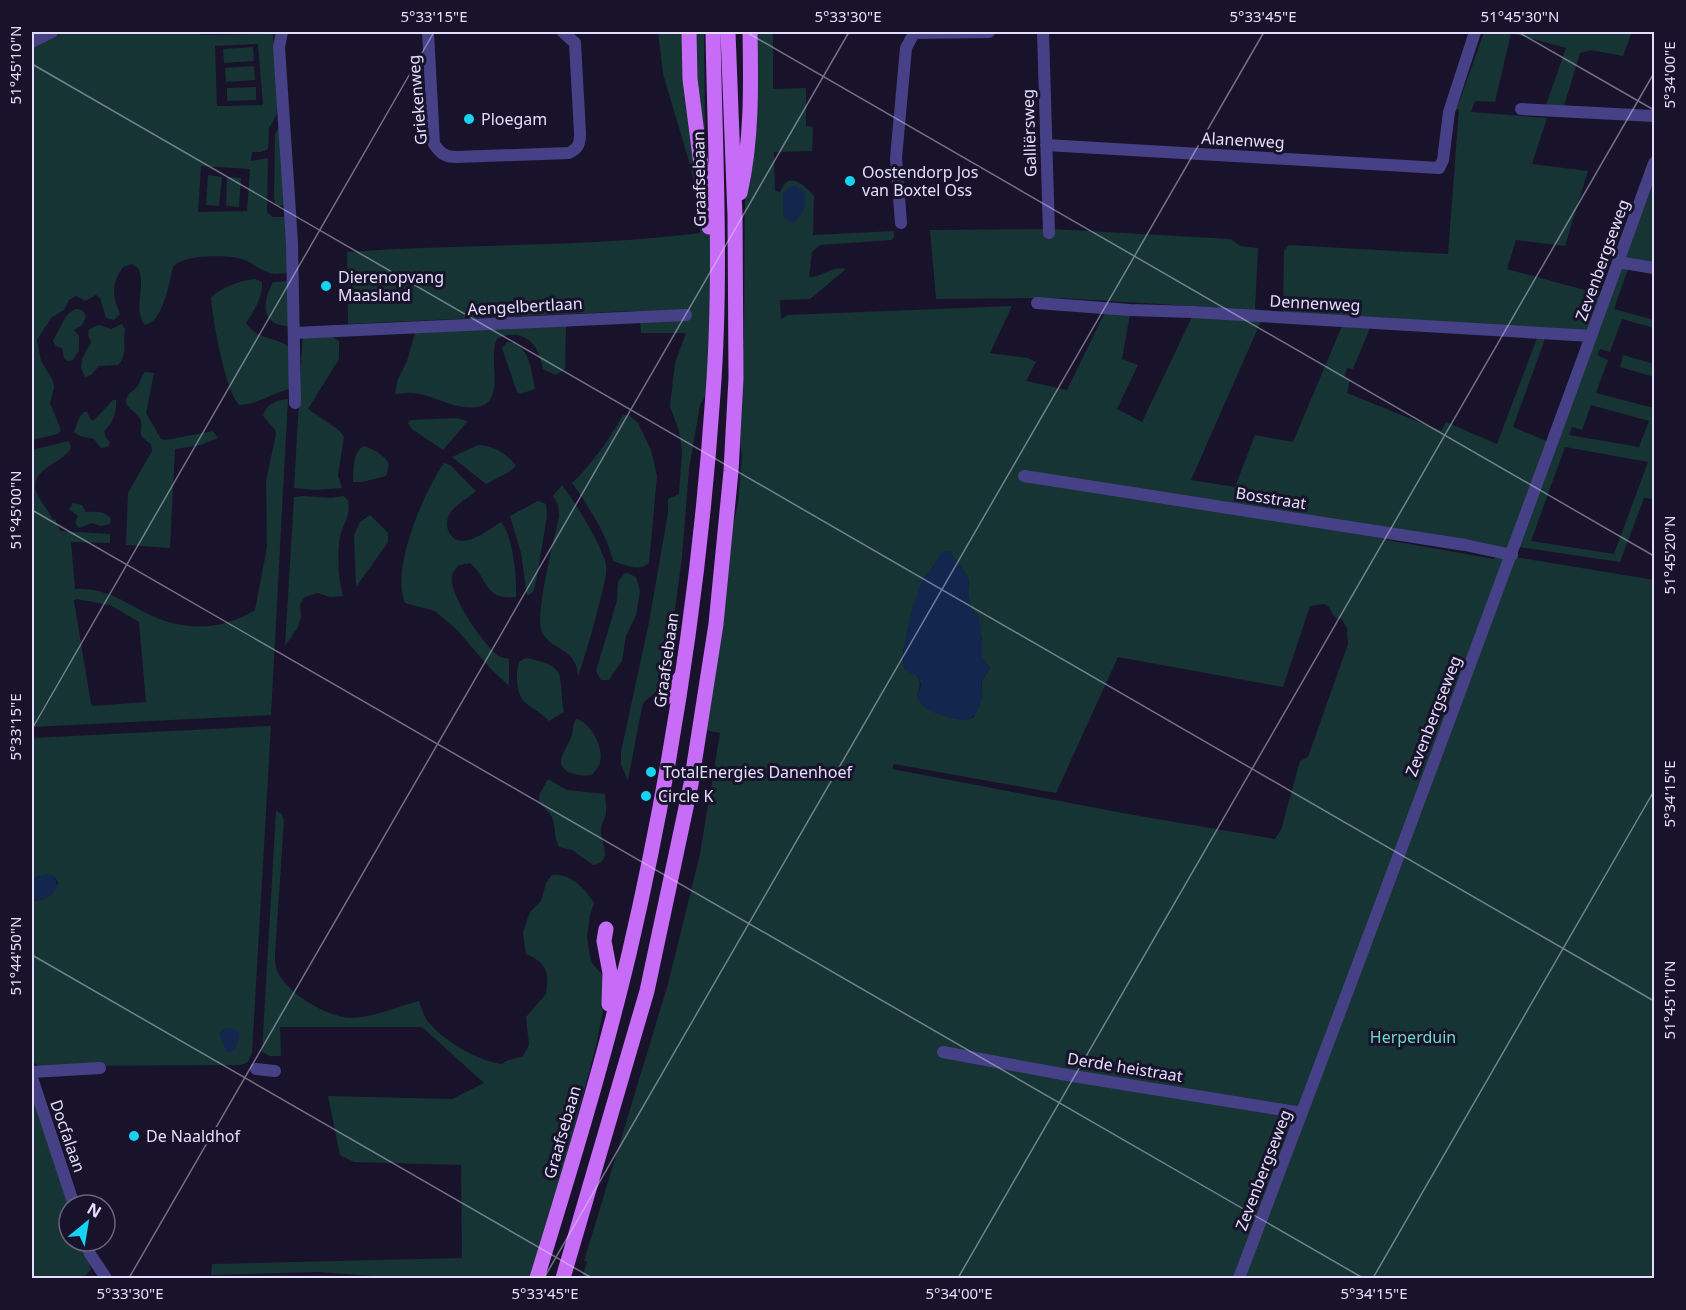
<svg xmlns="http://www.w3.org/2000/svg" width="1686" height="1310" viewBox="0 0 1686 1310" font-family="'Noto Sans',sans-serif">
<rect width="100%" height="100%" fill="#18132a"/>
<path fill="#163434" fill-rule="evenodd" d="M64,32H199L200,35L273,34L278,112L269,128L268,149L261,152H252L251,161L268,158L267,212L273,217H285L288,273C283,273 275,275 270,273C261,271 253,263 245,260C231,254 181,254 173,267C169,283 163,322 145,325C132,307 147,287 138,268L132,264L123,267C111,285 112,294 120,314L114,320L106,318L100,298L96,295L85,301L76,296L69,300L64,310L51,318L37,340L41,361L53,381L54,388L50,403L61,430L58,434L32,440V47ZM258,44L263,105L217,106L215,46ZM201,166L250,169L247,211L198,212Z
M658,32H704L705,138L711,256L709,349L706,395L700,405L689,469L682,557L665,684L644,702L642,707L628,780L621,765V752L649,622L668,513V499L679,494L682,451L679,431L670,406L675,363L686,333H641L640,320L644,313L632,311L348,324L347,252C464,243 583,248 700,233L699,206L689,161L663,74Z
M756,32H773V89L806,88V126L813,127L812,151L774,152L775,191L780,192C789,169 805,186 814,196L813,235L894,231V237L892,240L820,245L812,252L809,277C824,277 829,266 846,269L810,299L780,300L781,319L788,315L1012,306L990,353L1028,358L1036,362L1026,381L1067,390L1105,312L1130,314L1122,359L1138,365L1117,409L1142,422L1192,317L1261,321L1191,480L1235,487L1255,435L1293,442L1342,326L1370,328L1353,369L1347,368L1344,378L1350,380L1347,393L1441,431L1446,422L1497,444L1537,338L1545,339L1513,427L1549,442L1509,550L1388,538L1387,540L1494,559L1496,556L1515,557L1654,580V1278H582L587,1262L584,1261L668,984L700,854L720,733L705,730L731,534L738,504L742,456L738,430L744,336L745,178ZM949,551L969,579L968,592L971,609L978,616L982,641V657L990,668L982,680V696L974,717C953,725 935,708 917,697C924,676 917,677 903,663V651L924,579L936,563ZM1325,604C1332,608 1331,616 1338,619L1341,618L1347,628L1348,644L1308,757L1300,761L1281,830L1275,839L1128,814L892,769L894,764L1056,793L1118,657L1283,687L1310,606Z
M1484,32H1632L1623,56L1591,50L1580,53L1564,106L1546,105L1566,48L1511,33L1495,102L1475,101L1471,112L1547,118L1532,164L1588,171L1565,246L1516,240L1507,269L1603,295L1589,332L1283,312L1284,250L1289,245L1448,254L1459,109L1454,111L1460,100Z
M253,47L254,61L224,63L223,49Z
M254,66L255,80L226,82L225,68Z
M256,87V100L227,101V88Z
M279,127L285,205L278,206L275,203L274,198L275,134Z
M208,175L222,177L219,206L206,205Z
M227,177L241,178L239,207L226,206Z
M1654,182V264L1625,258Z
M1052,229L1231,239L1240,246L1258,248L1255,310L1061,298L936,299L930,230Z
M1622,264L1629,266L1614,309L1654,320V328L1622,319L1610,352L1600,349L1597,355L1608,360L1596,393L1654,408V499L1644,498L1620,562L1519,547ZM1591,405L1649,421L1639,447L1569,435L1572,427L1582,430ZM1565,447L1648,462L1614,554L1531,541Z
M255,279L262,282C263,297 254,311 246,323C259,342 275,335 290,348L289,389C273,393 256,405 239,405C225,390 213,321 211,298C219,288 242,280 255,279Z
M289,281L290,326C260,326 262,303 273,282Z
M75,309C82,309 85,311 86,317L82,325L74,330L79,336V351L73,360L68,361L64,358L62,348L56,346L53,341L66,316Z
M122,324L125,329C122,342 129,353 118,365L99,366L91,375L85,377L81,368L82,359L91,342L88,335L89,329L99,325L111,329Z
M566,325L565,369L556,375L543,369C539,353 535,337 515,335C508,335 504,335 497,339C487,357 506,398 481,406C459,413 435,395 414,393C408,392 401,394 395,394L398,379L407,361L415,333Z
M303,331L333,337L339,341V359L308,409L340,431L344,437L338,475L342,488L314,490L294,488Z
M507,342C530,344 531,370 535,389L520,394L517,392L502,348Z
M1623,355L1654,364V377L1620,367Z
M145,372L154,373L146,413L161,439L166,440L213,431L218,438L201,445L175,449L170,548L126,545L128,493L152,451L151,444C135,433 143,435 141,421C139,411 118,407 129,394C131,391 134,390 136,388C141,383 140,377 145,372Z
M288,399L271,715L32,727V450L69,441L71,448C61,466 25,469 38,496C42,504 49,511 53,520L55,519L60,531L110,534V543L71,542L75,589C104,588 120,599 144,612C180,631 220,632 255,610L267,547L266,481L276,434L275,430L263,416C266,404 276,400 288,399ZM76,599L110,605L139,622L146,702L93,706L91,704L74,601Z
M113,400H116C117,412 113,424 104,431L106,438L110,442L108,447L101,448L94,439L80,436L74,432L79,418L84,412H87L91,420L93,421Z
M623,415H629L638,423L651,450L657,476L649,563C638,572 626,565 613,561C607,534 588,506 572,483C593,463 608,441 623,415Z
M457,418L468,421L443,450L412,429L408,423L410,420Z
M478,445C492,445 508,454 516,466L509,472L486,484L452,457Z
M364,446L376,451L385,458L389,464L386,476L362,482H353C354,470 352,452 364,446Z
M444,463L450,465L476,491C469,498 457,503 451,512C447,517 446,524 448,530C458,555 488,530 501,522C513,536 517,578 516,597C483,600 490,580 470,563L459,565C456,569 452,572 452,577C449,595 482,642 496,654C499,657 505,658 509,659V686L490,668L457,630L435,611L405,603C390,569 424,492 444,463Z
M562,485C574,500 603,547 606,565C607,575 604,584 602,593C595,622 587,649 578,677C578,648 551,651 542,632C534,616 555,537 559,516L558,504L553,496Z
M303,496L331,498L343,496L348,500C351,518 343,522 340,537C337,556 338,578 343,596L330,597L318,593L305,597L300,604L301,617L298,627L285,646L294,497Z
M538,501L546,504L547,516L536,582L533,592L527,596L521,553L510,516Z
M73,503L82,505L86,512C96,512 104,510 111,519L110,524L101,526L92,523L79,528L75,523L78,516L69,509Z
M370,515L388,533V542L356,587L354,535L360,522Z
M627,573L636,577L640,591L636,615L626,636L622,661L609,680H601L596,671L617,601L618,582L624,574Z
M526,658C571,667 557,675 564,712L549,721C535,705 518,708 517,680C517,673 517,667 520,661Z
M576,719C591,722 604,748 600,762C599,767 595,771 592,775C583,777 559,774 561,760C562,753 569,744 571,737C574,731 572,725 576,719Z
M271,726L252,1053L248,1062L241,1065L40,1066L32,1062V900C42,903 56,894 58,883L54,876H39L32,880V738Z
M548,779L567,790L605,794C605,800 607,807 606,814C605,818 602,823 601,828C599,840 615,862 593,865L572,850L559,847C550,826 561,821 540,804L539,795Z
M276,811L282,814L284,820L275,954C275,959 275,964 276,968C284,992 326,1017 351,1018C371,1018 399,1006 419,1001C421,1007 423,1013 426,1019C439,1038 479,1062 502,1064L506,1061L523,1056L529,1045L526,1017L546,994C549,972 547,963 526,954L523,933L527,920L530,912L541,901L546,883L552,875C569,872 586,889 594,903L590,915L587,937L589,952L592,963L606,979L607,992L596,1046L562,1174L531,1278H401L318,1272L211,1275L212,1264L462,1258L461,1165L354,1162L340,1155L328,1096L452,1099L484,1083L422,1027H280L281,1056H270L262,1052Z
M32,1093L69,1205V1241H81L91,1269L86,1275L82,1276H32Z"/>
<path fill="#13274e" d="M792,186H796L805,192C806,206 805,213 794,223L785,219L783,213V193Z
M945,551H949L969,579L968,592L971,609L978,616L982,641V657L990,668C988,671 984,676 982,680C981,684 982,690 982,694C980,721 966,724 943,716C931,711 923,709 917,697L921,685L918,676L904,670C900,650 914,598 923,579C926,573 932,571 935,565C938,558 938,556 945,551Z
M45,874L54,876L58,887C53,895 42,902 32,900V880Z
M225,1028L235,1029L240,1034L236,1048L229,1053L226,1051L219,1033Z"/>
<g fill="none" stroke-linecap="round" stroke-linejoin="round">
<path stroke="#464186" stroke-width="12" d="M282,32L279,47L292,243L295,403
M428,32L434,144C441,154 445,157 457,157L569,153C579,148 580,143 580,133L575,43L563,32
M1043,32L1049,233
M32,42L52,32
M1521,109L1654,116
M1046,145L1439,168L1443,160L1449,112L1475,32
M901,223L896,158L906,48L914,33L989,32
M1618,262L1654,268
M1037,303L1130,310L1193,312L1591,336
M294,333L686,315
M1024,476L1465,545L1512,555
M943,1052L1073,1076L1302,1113
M256,1069L275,1071
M32,1072L100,1068
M32,1078L74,1205
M86,1241L90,1254L106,1278
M1239,1278C1380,908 1519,536 1654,163"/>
<path stroke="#c76cf6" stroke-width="15" d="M689,32L690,79L709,227
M740,193C752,141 751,85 750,32
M661,701L668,695L681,677
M606,929L604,941L610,973L609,1004
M537,1278C570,1171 603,1063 629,954C672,770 700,583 713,394C722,273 715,152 713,32
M563,1278L647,991L691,784L716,624L731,471L736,378L735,216L728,32"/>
</g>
<path fill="none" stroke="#e3defd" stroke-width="1.5" stroke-opacity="0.45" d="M746,32L1654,556M1518,32L1654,110M32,64L1654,1001M32,510L1363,1278M32,729L434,32M32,955L592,1278M129,1278L849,32M544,1278L1264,32M958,1278L1654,73M1373,1278L1654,791"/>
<g fill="#16d3f1" stroke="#18132a" stroke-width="2">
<circle cx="469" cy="119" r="6"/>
<circle cx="850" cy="181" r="6"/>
<circle cx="326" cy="286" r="6"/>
<circle cx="651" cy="772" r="6"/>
<circle cx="646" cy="796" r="6"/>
<circle cx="134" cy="1136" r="6"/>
</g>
<g text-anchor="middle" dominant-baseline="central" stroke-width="6" stroke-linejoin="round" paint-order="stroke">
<g font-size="16" fill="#e3defd" stroke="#18132a">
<text transform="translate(417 100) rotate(-95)">Griekenweg</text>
<text transform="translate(1029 133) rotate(-92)">Galliërsweg</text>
<text transform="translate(1243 140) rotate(3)">Alanenweg</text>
<text transform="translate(699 179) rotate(-91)">Graafsebaan</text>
<text transform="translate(1602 260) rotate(-70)">Zevenbergseweg</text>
<text transform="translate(1315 303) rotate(3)">Dennenweg</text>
<text transform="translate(525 306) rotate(-3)">Aengelbertlaan</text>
<text transform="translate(1271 498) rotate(9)">Bosstraat</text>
<text transform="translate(666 660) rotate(-82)">Graafsebaan</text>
<text transform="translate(1433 716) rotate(-69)">Zevenbergseweg</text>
<text transform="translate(1125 1067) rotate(9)">Derde heistraat</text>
<text transform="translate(562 1132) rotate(-74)">Graafsebaan</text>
<text transform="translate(68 1136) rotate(71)">Docfalaan</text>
<text transform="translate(1263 1170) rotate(-69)">Zevenbergseweg</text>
</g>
<g font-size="16" fill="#e3defd" stroke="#18132a" text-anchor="start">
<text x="481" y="119">Ploegam</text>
<text x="862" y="172">Oostendorp Jos<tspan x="862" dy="18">van Boxtel Oss</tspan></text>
<text x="338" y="277">Dierenopvang<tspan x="338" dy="18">Maasland</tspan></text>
<text x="663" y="772">TotalEnergies Danenhoef</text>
<text x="658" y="796">Circle K</text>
<text x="146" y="1136">De Naaldhof</text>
</g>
<g font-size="16" fill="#6ddac3" stroke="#18132a">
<text x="1413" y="1037">Herperduin</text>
</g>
</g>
<rect width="1686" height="1310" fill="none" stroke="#18132a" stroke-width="66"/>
<g transform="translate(87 1223) rotate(30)"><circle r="28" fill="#18132a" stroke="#69647e" stroke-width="1.5"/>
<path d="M0-4.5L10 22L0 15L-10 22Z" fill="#16d3f1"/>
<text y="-9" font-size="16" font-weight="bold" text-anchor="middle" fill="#e3defd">N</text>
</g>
<rect x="33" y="33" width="1620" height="1244" fill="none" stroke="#e3defd" stroke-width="2"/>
<g font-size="15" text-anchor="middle" fill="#e3defd">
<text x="434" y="22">5°33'15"E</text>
<text x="848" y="22">5°33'30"E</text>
<text x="1263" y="22">5°33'45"E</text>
<text x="1520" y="22">51°45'30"N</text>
<text transform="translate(16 65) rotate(-90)" y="5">51°45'10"N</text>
<text transform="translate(1670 75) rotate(-90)" y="5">5°34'00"E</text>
<text transform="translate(16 510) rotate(-90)" y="5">51°45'00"N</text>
<text transform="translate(1670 555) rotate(-90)" y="5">51°45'20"N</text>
<text transform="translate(16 727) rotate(-90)" y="5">5°33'15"E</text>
<text transform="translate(1670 794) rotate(-90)" y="5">5°34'15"E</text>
<text transform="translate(16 956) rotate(-90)" y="5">51°44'50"N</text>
<text transform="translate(1670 1000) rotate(-90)" y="5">51°45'10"N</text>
<text x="130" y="1299">5°33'30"E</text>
<text x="545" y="1299">5°33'45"E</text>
<text x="959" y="1299">5°34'00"E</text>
<text x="1374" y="1299">5°34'15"E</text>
</g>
</svg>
